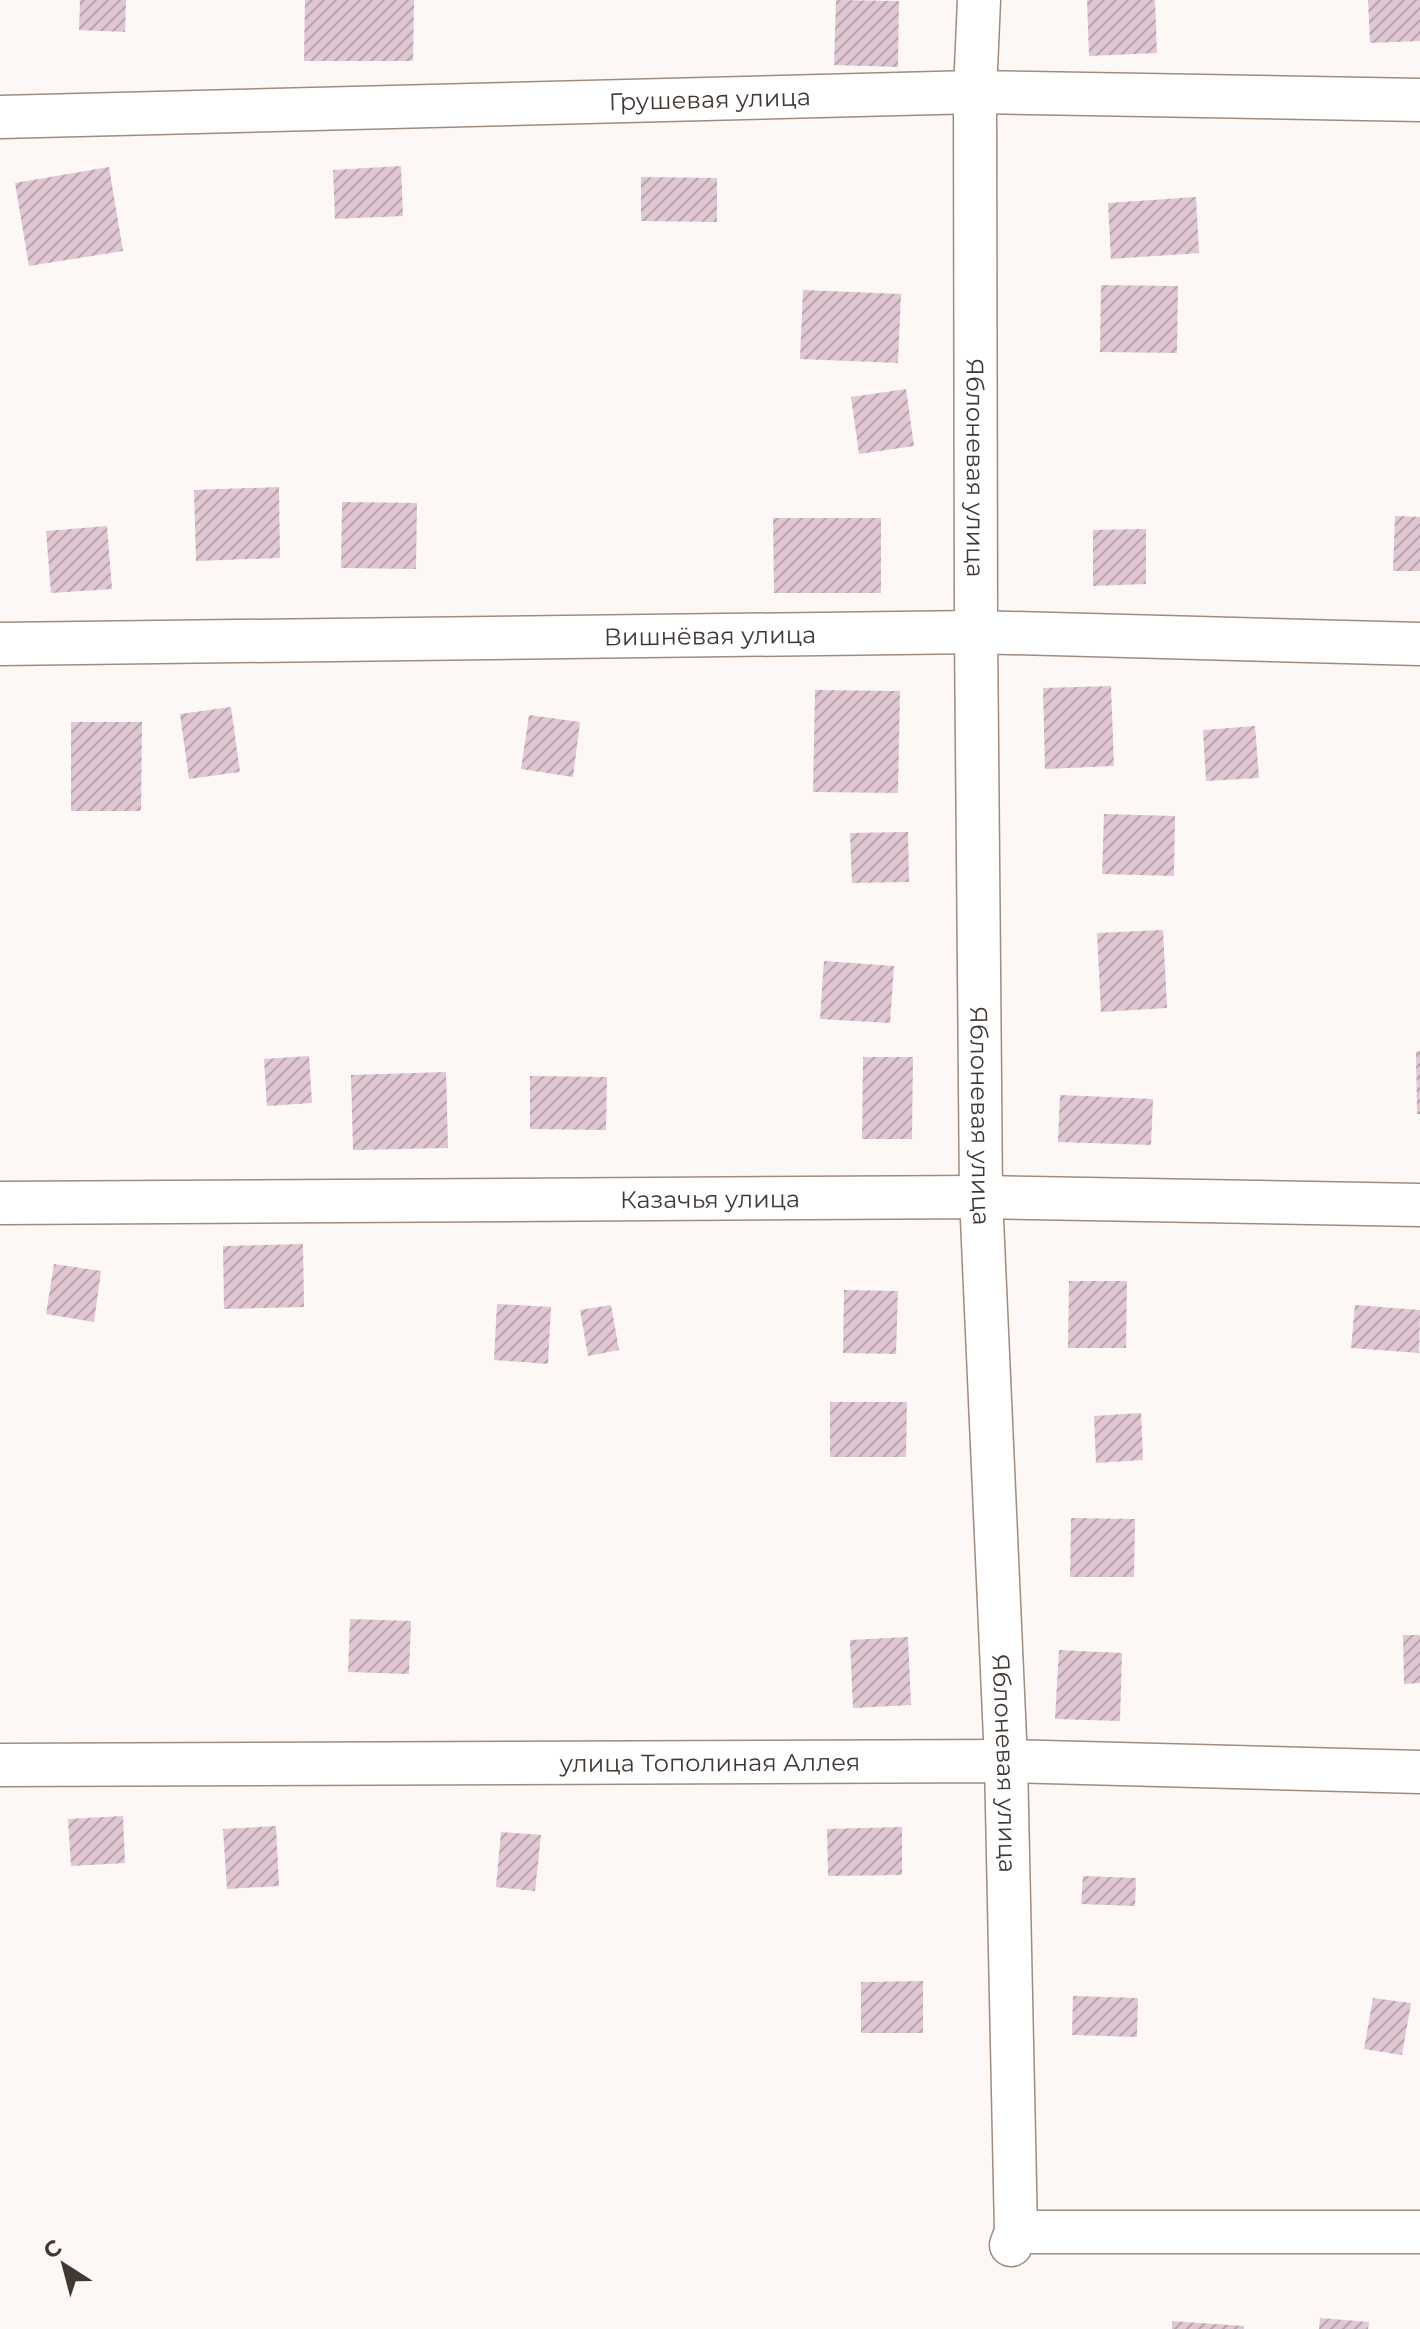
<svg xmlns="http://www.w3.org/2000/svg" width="1420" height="2329" viewBox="0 0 1420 2329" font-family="Montserrat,sans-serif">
<defs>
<pattern id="building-hatch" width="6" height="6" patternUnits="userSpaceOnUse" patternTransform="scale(2)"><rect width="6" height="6" fill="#e0c7d3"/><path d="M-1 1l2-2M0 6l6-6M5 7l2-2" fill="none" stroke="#b7a3ac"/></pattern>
</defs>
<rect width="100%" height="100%" fill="#fdf8f5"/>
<path fill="url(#building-hatch)" d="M80,0H126L125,32L79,30Z
M305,0H414L413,61H304Z
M836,0L899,1L898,67L834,65Z
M1087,0H1155L1157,53L1089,56Z
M1368,0H1420V41L1370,43Z
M401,166L403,216L335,219L333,170Z
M109,167L123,251L29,266L15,183Z
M641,177L717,178V222L641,221Z
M1196,197L1199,253L1111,259L1108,203Z
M1101,285L1178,286L1177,353L1100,352Z
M803,290L901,294L898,363L800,359Z
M906,389L914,446L859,454L851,397Z
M279,487L280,558L196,561L194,490Z
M342,502L417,503L416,569L341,568Z
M1395,516L1420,517V571H1393Z
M773,518H881V593H774Z
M107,526L112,589L51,593L46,531Z
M1146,529V584L1093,586V530Z
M1111,686L1114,766L1045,769L1043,688Z
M815,690L900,691L898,793L813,792Z
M231,707L240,772L189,779L180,714Z
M529,715L580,722L573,777L521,769Z
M71,722H142L141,811H71Z
M1255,726L1259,778L1206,781L1203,730Z
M1104,814L1175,816L1174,876L1102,874Z
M908,832L909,882L852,883L850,833Z
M1163,930L1167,1008L1101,1012L1097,933Z
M824,961L894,966L890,1023L820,1019Z
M1420,1051V1114H1417L1416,1052Z
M309,1056L312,1103L267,1106L264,1059Z
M863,1057H913L912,1139H862Z
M446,1072L448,1148L353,1150L351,1075Z
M530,1076L607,1077L606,1130L530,1129Z
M1060,1095L1153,1099L1151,1145L1058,1142Z
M303,1244L304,1307L224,1309L223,1246Z
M54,1264L101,1271L94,1322L46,1314Z
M1069,1281H1127L1126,1348H1068Z
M844,1290L898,1291L896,1354L843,1353Z
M497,1304L551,1307L548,1364L494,1360Z
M611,1305L619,1350L588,1356L580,1310Z
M1355,1305L1420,1310L1419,1353L1351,1348Z
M830,1402H907L906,1457H830Z
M1141,1413L1143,1460L1096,1463L1094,1416Z
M1071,1518L1135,1519L1134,1577H1070Z
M350,1619L411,1621L409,1674L348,1672Z
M1403,1635H1420V1683L1404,1684Z
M908,1637L911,1705L853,1708L850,1640Z
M1059,1650L1122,1653L1120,1721L1055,1719Z
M123,1816L125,1863L71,1866L68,1819Z
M276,1826L279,1886L227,1889L223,1829Z
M902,1827V1875L828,1876L827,1829Z
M501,1832L541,1835L535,1891L496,1887Z
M1083,1876L1136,1878L1135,1906L1081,1904Z
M923,1981V2033H861V1982Z
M1073,1996L1138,1998L1137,2037L1072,2035Z
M1373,1998L1411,2003L1402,2055L1364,2049Z
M1320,2318L1369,2322L1368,2329H1319Z
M1172,2321L1244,2326V2329H1172Z"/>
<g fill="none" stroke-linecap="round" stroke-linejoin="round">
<defs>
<g id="minor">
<path id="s1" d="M979,0L975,92L976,632L981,1197L1006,1761L1016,2232"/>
<path id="s2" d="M0,117L975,92L1420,100"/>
<path id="s3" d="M0,644L976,632L1420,644"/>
<path id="s4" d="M0,1203L981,1197L1420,1205"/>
<path id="s5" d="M0,1765L1006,1761L1420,1772"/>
<path d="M1011,2245L1016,2232H1420"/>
</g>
</defs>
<use href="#minor" stroke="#a08b7e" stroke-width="45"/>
<use href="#minor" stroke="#fff" stroke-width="42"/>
</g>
<g text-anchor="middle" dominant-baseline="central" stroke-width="6" stroke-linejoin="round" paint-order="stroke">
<g font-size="24" fill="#413833" stroke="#fdf8f5">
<text stroke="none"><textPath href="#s2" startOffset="710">Грушевая улица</textPath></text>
<text stroke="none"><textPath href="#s1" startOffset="468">Яблоневая улица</textPath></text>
<text stroke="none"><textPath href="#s3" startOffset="710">Вишнёвая улица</textPath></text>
<text stroke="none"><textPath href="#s1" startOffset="1116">Яблоневая улица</textPath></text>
<text stroke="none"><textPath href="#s4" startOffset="710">Казачья улица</textPath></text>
<text stroke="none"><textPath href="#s5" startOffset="710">улица Тополиная Аллея</textPath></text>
<text stroke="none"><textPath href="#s1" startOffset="1764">Яблоневая улица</textPath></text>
</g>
</g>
<g transform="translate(64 2265) rotate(324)" stroke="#fdf8f5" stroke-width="6" paint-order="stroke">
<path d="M0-6L14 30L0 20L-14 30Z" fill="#413833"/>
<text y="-12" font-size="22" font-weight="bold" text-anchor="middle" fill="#413833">С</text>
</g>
</svg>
